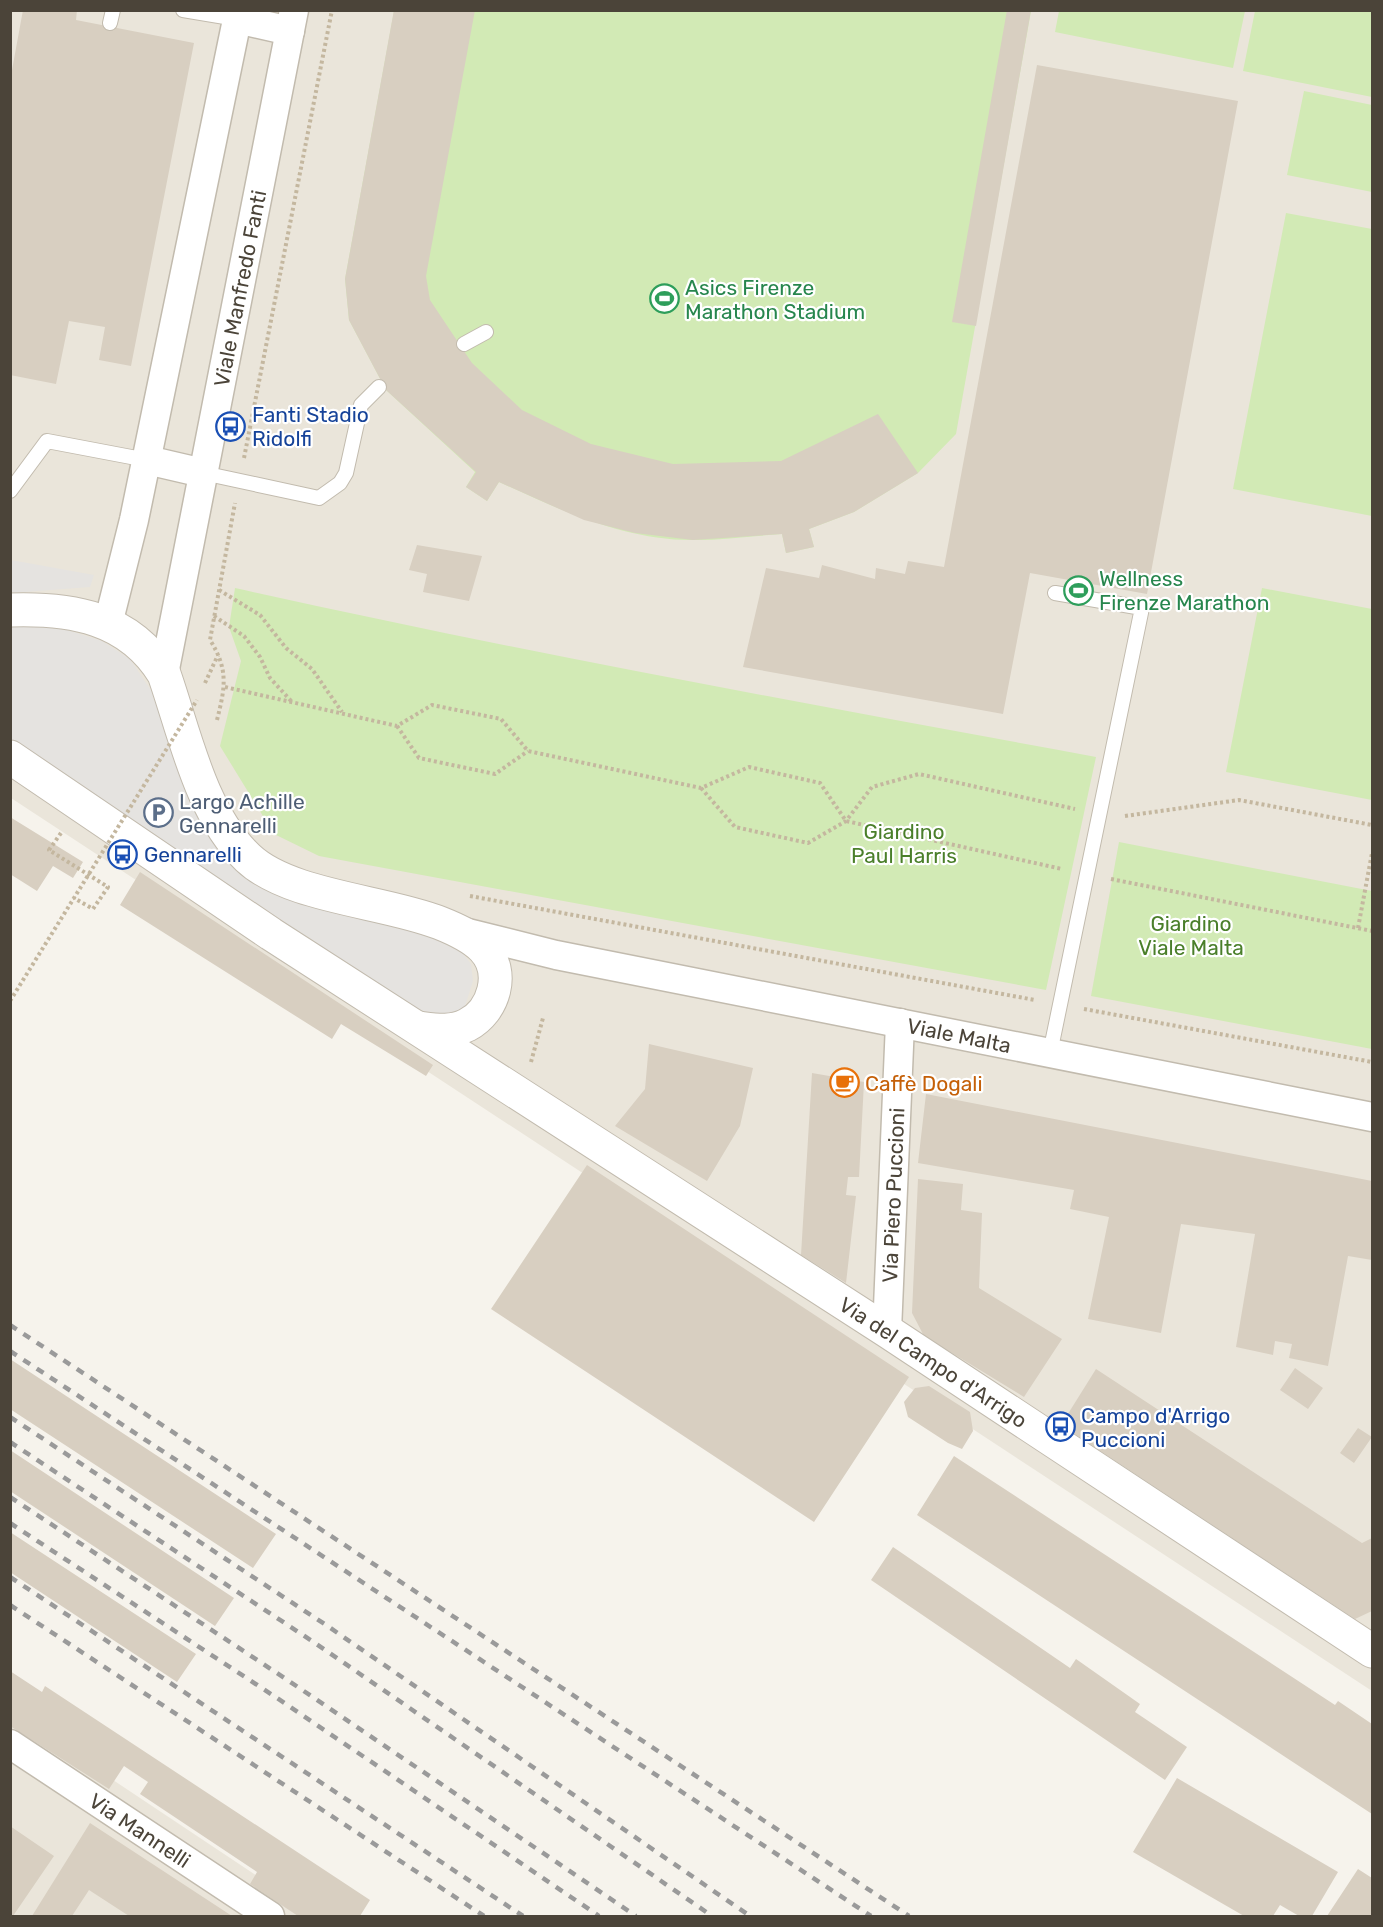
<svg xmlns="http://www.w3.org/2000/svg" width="1383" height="1927" viewBox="0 0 1383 1927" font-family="Rubik,sans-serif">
<rect width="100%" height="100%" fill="#f6f3ec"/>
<path fill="#eae5da" d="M10,11H1372V1691L11,798Z
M11,1712L317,1916H11Z"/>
<path fill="#d2eab5" d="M394,11H1031L956,434L918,473L854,512L809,529L814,547L786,553L782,534C753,536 724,540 695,540C625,541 561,510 499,482L487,501L466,487L475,472L386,390L349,320L345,279Z
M1059,11V10L1245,11L1233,68L1055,32Z
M1255,11H1372V97L1243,71Z
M1304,91L1372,105V192L1287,175Z
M1286,213L1372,229V516L1233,489Z
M235,588C521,652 809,704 1096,757L1046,990L319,856L274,834L220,746L241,661L229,627Z
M1262,588L1372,609V800L1226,772Z
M1119,842L1372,891V1049L1091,996Z"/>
<path fill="#e5e3e0" d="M11,560L94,575L90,587L11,593Z
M10,624L61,628L102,641L130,659L152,692L206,824L457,946L471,964L473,981L465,1006L458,1015L438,1022L279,930L11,740Z"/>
<path fill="#d8cfc1" d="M23,10H77L76,20L194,43L131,366L99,360L105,327L69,321L56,384L10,375V81Z
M394,10H475L426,276L430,300L472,363L522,410L591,444L673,464L781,461L878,414L918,473L854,512L809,529L814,547L786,553L782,534L693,540L635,533L584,520L499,482L487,501L466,487L476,472L386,390L349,320L345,279Z
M1007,10H1031L976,326L952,322Z
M1037,65L1238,101L1147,594L1030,573L1003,714L743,667L766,568L819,578L822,565L875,579L876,568L905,574L908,561L944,567Z
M417,545L482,556L469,601L423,592L427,574L409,570Z
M10,817L83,862L73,878L53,866L37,891L10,874Z
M140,872L433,1065L426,1076L341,1024L332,1039L120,905Z
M649,1044L753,1068L740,1126L707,1181L615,1126L645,1089Z
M812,1073L864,1082L859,1177H848L846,1195L856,1196L846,1283L801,1255Z
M926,1094L1372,1181V1260L1348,1256L1328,1366L1289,1358L1292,1344L1275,1341L1273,1355L1236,1347L1255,1234L1181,1224L1161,1333L1088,1319L1109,1217L1070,1209L1074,1190L918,1163Z
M587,1165L909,1377L814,1522L491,1309Z
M918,1179L963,1184L961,1210L982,1213L979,1288L1062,1339L1024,1397L924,1336L912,1313Z
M10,1359L276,1534L253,1568L10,1409Z
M1295,1368L1323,1388L1308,1409L1280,1390Z
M1096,1369L1362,1543L1372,1538V1611L1355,1619L1061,1425Z
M929,1386L970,1412L973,1431L962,1449L948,1443L908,1417L904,1402L915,1388Z
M1358,1428L1372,1437L1354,1463L1340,1453Z
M10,1450L234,1598L215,1626L10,1491Z
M954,1456L1335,1705L1338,1701L1372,1724V1814L917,1515Z
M10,1532L196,1654L177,1682L10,1572Z
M893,1547L1070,1668L1076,1659L1140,1704L1135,1712L1187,1747L1165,1780L871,1580Z
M10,1671L42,1692L45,1686L370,1900L360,1916H298L250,1884L257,1872L140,1794L148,1782L124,1766L109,1789L10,1726Z
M1177,1778L1338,1872L1312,1916H1299L1280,1905L1273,1916H1244L1133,1852Z
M90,1823L232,1916H129L89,1890L72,1916H32Z
M10,1826L54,1856L13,1916H10Z
M1358,1869L1372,1878V1916H1327Z"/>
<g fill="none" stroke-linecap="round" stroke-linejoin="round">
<defs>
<path id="service" d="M183,10L237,19
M110,23L113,10
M464,344L486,332
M203,473L319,498L340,483L346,473L361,405L379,387
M10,491L47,441L147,460
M1050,1053L1142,608L1055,593"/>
<g id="minor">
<path d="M237,19L290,31"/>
<path d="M147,460L203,473"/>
<path d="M108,624L134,520L239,10"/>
<path id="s1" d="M164,674L294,10"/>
<path id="s2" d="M460,931L556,955L1372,1117"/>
<path id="s3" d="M887,1331L900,1023"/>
<path id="s4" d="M10,1744L270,1916"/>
</g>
<g id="tertiary">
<path d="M10,610C71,608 129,617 164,674C185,734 200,812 248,858C289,897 385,901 440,923C455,929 471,936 483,948C506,972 494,1011 467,1025C451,1033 435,1030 418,1028"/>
<path id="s5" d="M10,757L271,934L887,1331L1372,1651"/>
</g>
</defs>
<use href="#service" stroke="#c2bbae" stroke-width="16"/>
<use href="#minor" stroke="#c2bbae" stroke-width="31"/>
<use href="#tertiary" stroke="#c2bbae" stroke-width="35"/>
<path stroke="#c4b79f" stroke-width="4" stroke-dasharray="3 3" stroke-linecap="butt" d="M244,458L332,10
M219,590L260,615L286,648L312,669L342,712
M214,616L244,636L260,657L270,678L293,703
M205,683L218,655
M225,687L397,726L432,705L501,719L528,751L701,788L749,767L820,783L846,821L1062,869
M217,720C225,688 229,670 210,640L235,503
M397,726L419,758L495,774L528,751
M701,788L735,827L808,843L846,821L872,787L919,774L1075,809
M1125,816L1239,800L1372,825
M61,833L49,850L108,887L93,909L74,898
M1111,879L1372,931
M470,896L1035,1000
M1358,928L1372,853
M1084,1009L1372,1062
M531,1062L543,1018"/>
<use href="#service" stroke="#fff" stroke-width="14"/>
<use href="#minor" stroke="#fff" stroke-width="28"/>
<use href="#tertiary" stroke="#fff" stroke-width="33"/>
<path stroke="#9a9a9a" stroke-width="4.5" stroke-dasharray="8 8" stroke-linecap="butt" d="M10,1325L909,1916
M10,1351L871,1916
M10,1417L326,1625L750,1916
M10,1442L315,1643L712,1916
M10,1497L286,1679L636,1916
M10,1523L274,1696L599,1916
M10,1577L523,1916
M10,1605L484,1916"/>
<path stroke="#c4b79f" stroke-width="4" stroke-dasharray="3 3" stroke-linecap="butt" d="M10,1001L197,700"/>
</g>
<defs>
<symbol id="stadium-ring" viewBox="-11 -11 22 22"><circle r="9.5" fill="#fff" stroke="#2e9e5b" stroke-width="1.5"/><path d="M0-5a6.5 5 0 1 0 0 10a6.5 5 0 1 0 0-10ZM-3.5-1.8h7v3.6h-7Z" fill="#2e9e5b"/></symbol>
<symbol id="bus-ring" viewBox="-11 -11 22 22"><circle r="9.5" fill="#fff" stroke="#1a4fb4" stroke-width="1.5"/><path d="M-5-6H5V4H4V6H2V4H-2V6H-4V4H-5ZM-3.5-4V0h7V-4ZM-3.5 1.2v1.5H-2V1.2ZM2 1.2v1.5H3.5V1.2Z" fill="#1a4fb4"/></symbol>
<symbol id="parking-ring" viewBox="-11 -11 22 22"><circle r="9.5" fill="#fff" stroke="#5c6f8a" stroke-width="1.5"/><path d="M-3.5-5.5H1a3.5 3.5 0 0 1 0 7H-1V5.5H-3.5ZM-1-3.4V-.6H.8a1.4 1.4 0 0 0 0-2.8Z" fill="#5c6f8a"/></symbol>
<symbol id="cafe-ring" viewBox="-11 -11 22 22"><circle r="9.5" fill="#fff" stroke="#e8710a" stroke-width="1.5"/><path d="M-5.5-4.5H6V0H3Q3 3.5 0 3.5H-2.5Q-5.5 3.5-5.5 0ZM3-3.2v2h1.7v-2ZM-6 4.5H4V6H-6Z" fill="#e8710a"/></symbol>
</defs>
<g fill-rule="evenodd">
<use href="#stadium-ring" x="648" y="282" width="33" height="33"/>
<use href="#bus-ring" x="214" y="410" width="33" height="33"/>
<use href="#stadium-ring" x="1062" y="574" width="33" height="33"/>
<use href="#parking-ring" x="142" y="796" width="33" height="33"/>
<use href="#bus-ring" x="106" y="838" width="33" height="33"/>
<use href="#cafe-ring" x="828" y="1066" width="33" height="33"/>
<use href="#bus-ring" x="1044" y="1410" width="33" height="33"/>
</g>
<g text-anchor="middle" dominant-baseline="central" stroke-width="4.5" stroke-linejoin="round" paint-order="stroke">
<g font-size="21" fill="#27864d" stroke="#fff" text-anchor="start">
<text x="685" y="287">Asics Firenze<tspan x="685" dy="24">Marathon Stadium</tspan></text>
<text x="1099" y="578">Wellness<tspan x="1099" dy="24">Firenze Marathon</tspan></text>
</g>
<g font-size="21" fill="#4b4439" stroke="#fff">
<text stroke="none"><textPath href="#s1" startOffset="393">Viale Manfredo Fanti</textPath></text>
<text stroke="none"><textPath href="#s2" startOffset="510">Viale Malta</textPath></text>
<text stroke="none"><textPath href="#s3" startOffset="136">Via Piero Puccioni</textPath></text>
<text stroke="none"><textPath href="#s5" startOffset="1104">Via del Campo d'Arrigo</textPath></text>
<text stroke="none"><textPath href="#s4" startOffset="156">Via Mannelli</textPath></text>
</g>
<g font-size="21" fill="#164399" stroke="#fff" text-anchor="start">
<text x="252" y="414">Fanti Stadio<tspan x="252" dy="24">Ridolfi</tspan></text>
<text x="144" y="854">Gennarelli</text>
<text x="1081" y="1415">Campo d'Arrigo<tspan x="1081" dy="24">Puccioni</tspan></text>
</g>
<g font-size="21" fill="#4e5e75" stroke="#fff" text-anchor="start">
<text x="179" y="801">Largo Achille<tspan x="179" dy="24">Gennarelli</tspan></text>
</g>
<g font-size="21" fill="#4a7f2a" stroke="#fff">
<text x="904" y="831">Giardino<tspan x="904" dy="24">Paul Harris</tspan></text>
<text x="1191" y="923">Giardino<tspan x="1191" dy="24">Viale Malta</tspan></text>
</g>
<g font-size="21" fill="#c56008" stroke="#fff" text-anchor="start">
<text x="865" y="1083">Caffè Dogali</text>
</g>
</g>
<rect width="1383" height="1927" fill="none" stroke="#4b4439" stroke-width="24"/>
</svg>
